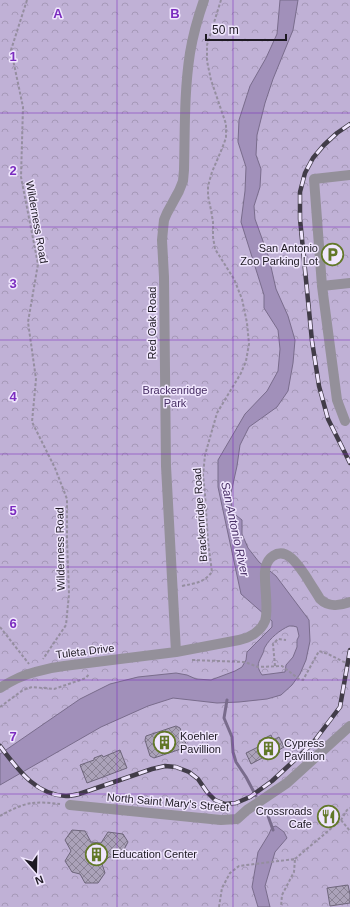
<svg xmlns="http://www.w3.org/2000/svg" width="350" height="907" viewBox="0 0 350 907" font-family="Helvetica,sans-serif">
<defs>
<pattern id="park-crowns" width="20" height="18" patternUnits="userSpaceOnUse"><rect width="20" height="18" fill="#c0b1d6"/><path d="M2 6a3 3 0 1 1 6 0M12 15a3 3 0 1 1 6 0" fill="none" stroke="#a598b7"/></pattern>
<pattern id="building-cross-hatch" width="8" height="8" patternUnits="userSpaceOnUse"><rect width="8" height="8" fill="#aba2b9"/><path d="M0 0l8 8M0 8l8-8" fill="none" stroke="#8b8396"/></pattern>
</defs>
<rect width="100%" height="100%" fill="#e2d9f1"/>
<path fill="url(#park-crowns)" d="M0,0H350V907H0Z"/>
<path fill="#a190ba" stroke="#796c8c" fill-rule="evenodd" d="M280,0H298L293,30L273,79L265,103L257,135L256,155L261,169L260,187L254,206L255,219L269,258L276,289L288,316L295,340L293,363L288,391L277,407L249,427L240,445L237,466L231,493L232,512L242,520V534L248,548L259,562L276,576L309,620L310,641L306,660L300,674L292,685L281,695L267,699L239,702L217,703L173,698L148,706L101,727L0,785V754L80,699L110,684L138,677L176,673L187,675L196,679L211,680L235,671L242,667L246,660L247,652L272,627V621L241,594L218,487V460L245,414L267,391L278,371L280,349L278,330L264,308V295L241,222L245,191L246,167L238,142L239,120L250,86L266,58L277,34ZM289,626H293L297,627L299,636L297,640V647L293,657L286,665L285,672L262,675C255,665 259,662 263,653C264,651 264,648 265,647C270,638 280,630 289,626Z
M276,826L284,832L287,838L275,852L265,886L270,907H258L252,887L258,852L269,834L272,827Z"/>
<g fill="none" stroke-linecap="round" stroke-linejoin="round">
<path stroke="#796c8c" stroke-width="3" d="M227,700L224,718L232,737L233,752L236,762L246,777L256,796
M267,813L273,830"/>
</g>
<path fill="url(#building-cross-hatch)" stroke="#6e667b" d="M176,726L180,728L186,744L184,748L154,758L150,756L145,740L146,736Z
M271,735L273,740L279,737L284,747L279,750L280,752L268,758L266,756L251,764L246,753L262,745L259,741Z
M120,750L127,768L87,783L80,765L94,760V758L102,755L103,757Z
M331,809L336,816L326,824L321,817Z
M72,830L85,831L91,842L101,843L108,832L123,834L128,842L120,857H109L102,864L105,873L98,883H85L80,874L72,872L65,861L71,851L65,840Z
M348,885L350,894V903L330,906L327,888Z"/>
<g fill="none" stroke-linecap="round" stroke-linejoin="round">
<path stroke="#958ea0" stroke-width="2" stroke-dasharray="3 2" stroke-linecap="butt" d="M27,0L11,50L23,107L21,177L38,264L28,322L36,379L32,422L55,468L67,499V541L69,594L66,625L43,659
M182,586C196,583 203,583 212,572L208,542L205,495L203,475L205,455L217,413L241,373L246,361L249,344L247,323L242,299L234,279L215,249L213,237V222L211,210L208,196V186L212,172L221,151L226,138V124L211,80L207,61V45L221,0
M0,627L29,664
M192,660L245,662L258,667L282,666L299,679L303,680L319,651L328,654L350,665
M275,666L273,644L278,639L286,640
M0,707L23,690L32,687L54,689L86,678L89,674
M0,816C8,811 23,804 32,803C41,802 51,803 60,804
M341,820L350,831
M295,859L341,820L347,810L350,808
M219,907L222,888L230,873L239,866L295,859L294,872L282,895L281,907"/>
<path stroke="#94909a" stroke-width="10" d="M322,286L314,179L350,175
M345,421L337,400L322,286L350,283
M176,652L166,466L164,277L162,240L164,220L167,213L179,191L183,181L184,170C185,131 184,92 190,53C193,35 198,17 204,0
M0,688C11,681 23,675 35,672C45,669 55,667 64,666L176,652L239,640C250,638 261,631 265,621C269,610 264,584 265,572C265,566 268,559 273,556C288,546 300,568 307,578C311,585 316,592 320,599C328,607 340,606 350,602
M70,805L221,820L237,819L247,810L287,783L350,726"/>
<defs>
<path id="rail" d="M350,124L337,133L324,145L313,158L305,173L300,192V219L312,341L319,386L328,419L350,463
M0,746C17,768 35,795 66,796C70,796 75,795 79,794L152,769L165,766L176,767L189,772L198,779L207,792L215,800L225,804L236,803L250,797L272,781L312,744L340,707L350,650"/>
</defs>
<use href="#rail" stroke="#413c48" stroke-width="4.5"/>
<use href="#rail" stroke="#f0e6fe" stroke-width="3" stroke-dasharray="9" stroke-linecap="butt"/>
</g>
<path fill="none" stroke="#7b2cbf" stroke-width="1" stroke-opacity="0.55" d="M117,0V907M233,0V907M0,113H350M0,227H350M0,340H350M0,454H350M0,567H350M0,680H350M0,794H350"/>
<defs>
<symbol id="parking-ring" viewBox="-11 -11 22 22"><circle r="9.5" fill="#f0e6fe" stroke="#627829" stroke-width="1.5"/><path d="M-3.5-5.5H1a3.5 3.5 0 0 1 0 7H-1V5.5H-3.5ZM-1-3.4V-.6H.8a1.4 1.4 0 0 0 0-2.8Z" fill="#627829"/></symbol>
<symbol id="building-ring" viewBox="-11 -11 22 22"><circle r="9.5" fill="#f0e6fe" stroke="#627829" stroke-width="1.5"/><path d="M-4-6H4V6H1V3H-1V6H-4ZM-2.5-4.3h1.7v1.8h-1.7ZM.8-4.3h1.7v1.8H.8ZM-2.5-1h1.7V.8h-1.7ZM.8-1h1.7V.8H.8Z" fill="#627829"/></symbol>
<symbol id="restaurant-ring" viewBox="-11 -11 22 22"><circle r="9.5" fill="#f0e6fe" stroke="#627829" stroke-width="1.5"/><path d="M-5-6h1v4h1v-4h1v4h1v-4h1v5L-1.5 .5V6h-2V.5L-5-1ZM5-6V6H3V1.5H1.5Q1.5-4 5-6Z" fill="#627829"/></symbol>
</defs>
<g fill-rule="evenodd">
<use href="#parking-ring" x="320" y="242" width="25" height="25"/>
<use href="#building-ring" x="152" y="730" width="25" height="25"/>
<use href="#building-ring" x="256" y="736" width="25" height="25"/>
<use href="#restaurant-ring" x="316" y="804" width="25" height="25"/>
<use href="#building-ring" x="84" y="842" width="25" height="25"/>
</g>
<g text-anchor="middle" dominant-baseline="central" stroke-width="3" stroke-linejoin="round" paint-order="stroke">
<g font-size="11" fill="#1d1922" stroke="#f0e6fe">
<text transform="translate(37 222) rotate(80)">Wilderness Road</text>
<text transform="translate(152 323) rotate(-90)">Red Oak Road</text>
<text transform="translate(200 515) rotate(-94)">Brackenridge Road</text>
<text transform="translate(60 549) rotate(-91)">Wilderness Road</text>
<text transform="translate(85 651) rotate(-7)">Tuleta Drive</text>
<text transform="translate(168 802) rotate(5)">North Saint Mary's Street</text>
</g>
<g font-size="11" fill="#1d1922" stroke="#f0e6fe" text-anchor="start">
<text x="318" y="248" text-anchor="end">San Antonio<tspan x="318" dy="13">Zoo Parking Lot</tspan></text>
<text x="180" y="736">Koehler<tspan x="180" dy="13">Pavillion</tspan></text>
<text x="284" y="743">Cypress<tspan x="284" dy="13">Pavillion</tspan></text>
<text x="312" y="811" text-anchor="end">Crossroads<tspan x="312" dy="13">Cafe</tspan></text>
<text x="112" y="854">Education Center</text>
</g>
<g font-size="11" fill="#462d63" stroke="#f0e6fe">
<text x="175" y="390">Brackenridge<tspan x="175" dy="13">Park</tspan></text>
</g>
<g font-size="12" font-style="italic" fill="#493066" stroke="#f0e6fe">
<text transform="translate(235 529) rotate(78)">San Antonio River</text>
</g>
</g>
<g font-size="13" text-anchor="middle" font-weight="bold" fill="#7b2cbf" stroke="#f0e6fe" stroke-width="3" stroke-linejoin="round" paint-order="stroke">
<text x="58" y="18">A</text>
<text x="175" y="18">B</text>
<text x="13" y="61">1</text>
<text x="13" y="175">2</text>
<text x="13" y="288">3</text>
<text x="13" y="401">4</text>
<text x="13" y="515">5</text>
<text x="13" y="628">6</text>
<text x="13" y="741">7</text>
</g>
<g transform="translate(36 871) rotate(160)" stroke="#f0e6fe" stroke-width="3" paint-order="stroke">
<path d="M0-3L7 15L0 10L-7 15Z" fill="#1d1922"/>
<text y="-6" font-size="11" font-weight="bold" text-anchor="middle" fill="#1d1922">N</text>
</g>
<path d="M206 34v6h80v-6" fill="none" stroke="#1d1922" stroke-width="2"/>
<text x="212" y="34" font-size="12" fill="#1d1922" stroke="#f0e6fe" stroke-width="3" paint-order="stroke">50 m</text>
</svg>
